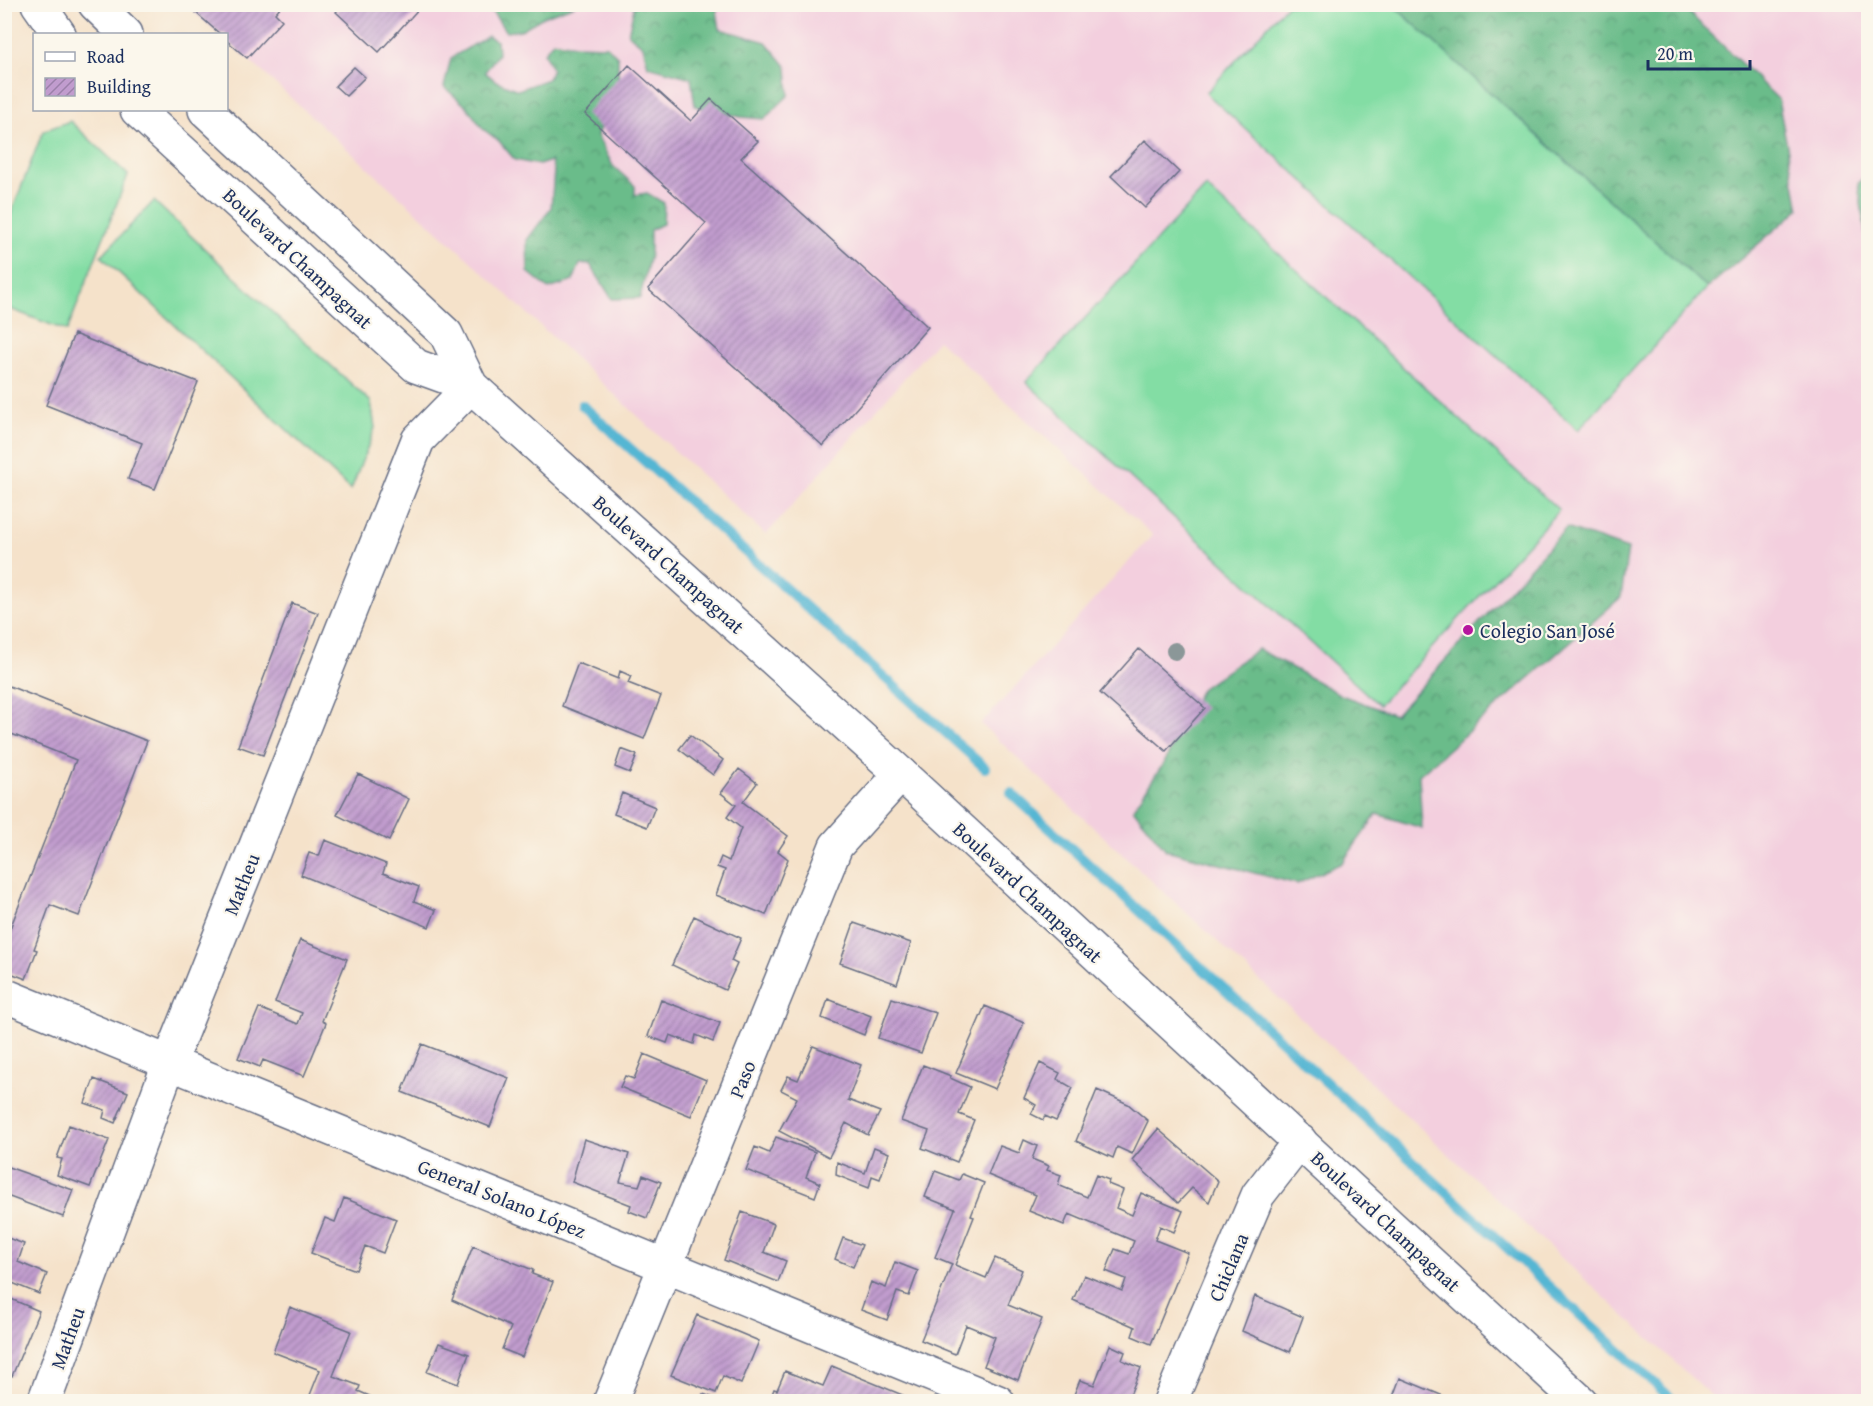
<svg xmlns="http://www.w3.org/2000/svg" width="1873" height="1406" viewBox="0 0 1873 1406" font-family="'Gentium Book Plus',serif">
<defs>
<pattern id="forest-crowns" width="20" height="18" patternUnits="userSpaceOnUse" patternTransform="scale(1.5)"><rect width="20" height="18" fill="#6abc8a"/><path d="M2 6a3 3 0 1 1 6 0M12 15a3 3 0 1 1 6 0" fill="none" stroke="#569974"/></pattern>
<pattern id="building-hatch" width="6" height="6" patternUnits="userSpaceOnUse" patternTransform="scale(1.5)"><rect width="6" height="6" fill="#c19cce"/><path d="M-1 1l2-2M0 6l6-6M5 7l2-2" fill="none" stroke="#9c80aa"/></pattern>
</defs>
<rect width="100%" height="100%" fill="#fbf7ec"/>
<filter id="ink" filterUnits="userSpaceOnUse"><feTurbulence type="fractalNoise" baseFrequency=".0167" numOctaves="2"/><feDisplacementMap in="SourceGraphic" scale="12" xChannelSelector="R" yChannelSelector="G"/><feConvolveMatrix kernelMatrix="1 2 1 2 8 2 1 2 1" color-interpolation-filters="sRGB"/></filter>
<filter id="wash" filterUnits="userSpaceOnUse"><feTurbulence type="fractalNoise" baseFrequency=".008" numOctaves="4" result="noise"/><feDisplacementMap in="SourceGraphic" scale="24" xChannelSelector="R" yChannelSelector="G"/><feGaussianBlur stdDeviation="1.35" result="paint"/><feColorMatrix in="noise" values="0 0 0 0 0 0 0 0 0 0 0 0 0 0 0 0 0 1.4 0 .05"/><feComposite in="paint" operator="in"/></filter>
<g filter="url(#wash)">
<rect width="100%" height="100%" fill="#f5e2ca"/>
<path fill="#f3cfde" d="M186,5H1868V1396L1864,1402L1717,1401L981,724L1153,535L938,340L766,535L464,255L227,40L226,34H220Z"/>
<path fill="#83dda4" stroke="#4f8681" stroke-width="1.5" d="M1287,5H1393L1707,288L1578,430L1206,93Z
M70,121L128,175L67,331L5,307V229L43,131Z
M1206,187L1559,510L1379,705L1026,382Z
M154,201L260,301L371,402L375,428L351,490L101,256Z"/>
<path fill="url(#forest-crowns)" stroke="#427674" stroke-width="1.5" d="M493,5V4L575,5L545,16L521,30L506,32L492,11Z
M632,5H716L720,29L766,42L787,67L789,95L764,119L741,117L695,106L691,78L648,66L643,46L628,34L634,8Z
M1393,5H1681L1778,99L1799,209L1707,288Z
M488,36L497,41L498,54L485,72L496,81L518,90L548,79L552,69L544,53L553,41L575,45L607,46L618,57V83L597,135L613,166L635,186V195L647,193L664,203L663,224L650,230V255L640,298L612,299L590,264H580L573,281L549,289L528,272L527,240L551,208L554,171L551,161L539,165L515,160L499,141L483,129L467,107L444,87L451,58Z
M1868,171V249L1858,184Z
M1566,528L1628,549L1621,597L1419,775L1422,828L1377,814L1342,863L1297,884L1166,850L1133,809L1164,763L1201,689L1258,649L1341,695L1395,715Z"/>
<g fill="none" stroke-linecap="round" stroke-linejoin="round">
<path stroke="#54b6d3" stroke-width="10" d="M582,405L985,768
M1011,793L1675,1402"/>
</g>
<g id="blocks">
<path fill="url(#building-hatch)" d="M186,4H283L275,13L282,20L247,58L226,40V34H220Z
M343,4H423L379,52L336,12Z
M629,65L691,121L711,99L758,141L741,158L928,327L823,446L648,289L706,223L585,114Z
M354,67L365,77L346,96L335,86Z
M1145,140L1179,172L1145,208L1111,176Z
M74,334L198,382L155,489L128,479L142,443L46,405Z
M292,603L318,613L263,755L238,746Z
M1139,649L1205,708L1166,751L1100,693Z
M578,663L618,679L620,671L631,676L628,683L661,696L644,739L562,706Z
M4,684L147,741L79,916L50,905L34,949L37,950L26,979L8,972L11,966L4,964V944L76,760L4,731Z
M690,735L723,760L713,775L679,749Z
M621,749L637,755L630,773L615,767Z
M739,769L757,783L743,802L788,836L778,851L788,859L766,915L716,895L725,870L717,867L721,857L729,861L741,828L727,817L736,805L721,793Z
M358,774L409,799L389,841L337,815Z
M622,793L655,807L647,827L614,814Z
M325,840L386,864L383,873L419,887L414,901L436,910L429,927L301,875L309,853L319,856Z
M694,916L741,938L731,961L737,964L725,990L672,965Z
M854,923L911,943L897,984L840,963Z
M300,940L347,959L322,1021L326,1023L304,1076L263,1060L260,1067L238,1058L259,1008L298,1024L302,1013L275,1002Z
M892,998L936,1013L921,1053L878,1038Z
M828,999L871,1016L864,1035L822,1018Z
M661,1000L720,1023L713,1042L696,1035L694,1044L670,1035L667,1043L648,1036Z
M985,1006L1024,1023L995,1089L956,1073Z
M422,1044L509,1078L490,1127L402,1092Z
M813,1046L861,1065L848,1100L880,1112L868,1135L846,1123L829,1157L779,1131L797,1098L781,1090L788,1076L798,1080Z
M644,1054L706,1080L691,1116L620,1087L625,1076L634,1079Z
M1040,1063L1060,1073L1057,1079L1073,1088L1056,1121L1045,1116L1043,1120L1031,1114L1036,1105L1024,1098Z
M923,1065L951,1076L950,1078L970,1087L959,1114L974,1120L957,1162L922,1148L929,1131L901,1121Z
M94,1079L128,1092L115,1123L103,1118L105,1110L85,1103Z
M1097,1090L1128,1104L1148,1121L1132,1154L1117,1147L1113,1158L1076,1141Z
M69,1125L109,1140L90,1187L57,1175L62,1159L57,1158Z
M1158,1129L1218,1181L1209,1202L1192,1188L1178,1203L1132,1160Z
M776,1137L815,1152L806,1177L820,1183L815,1197L746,1170L755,1147L769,1153Z
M584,1139L629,1154L620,1182L639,1186L643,1175L661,1182L647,1218L629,1211L631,1205L572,1182Z
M1024,1140L1037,1146L1032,1159L1049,1166L1047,1170L1061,1175L1058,1185L1087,1197L1096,1175L1109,1180L1108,1184L1123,1190L1116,1208L1132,1215L1141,1193L1183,1211L1174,1232L1160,1226L1155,1240L1188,1253L1151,1344L1132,1336L1135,1327L1073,1300L1084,1275L1122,1291L1126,1279L1106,1271L1115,1249L1129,1254L1134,1241L1069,1214L1064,1225L1029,1211L1036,1195L988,1175L1000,1146L1019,1153Z
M874,1147L889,1153L880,1179L872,1176L869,1188L836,1175L837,1162L865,1173Z
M8,1167L73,1190L63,1217L4,1195V1175Z
M935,1171L959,1180L962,1174L984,1183L971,1216L974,1217L955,1265L986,1278L995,1258L1022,1270L1008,1305L1042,1319L1018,1380L984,1366L995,1337L966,1325L955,1354L921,1340L952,1264L935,1257L955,1209L925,1197Z
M344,1198L396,1219L383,1253L365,1246L356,1270L311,1253L325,1218L335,1222Z
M742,1212L774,1224L764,1252L786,1261L778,1282L724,1260Z
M5,1237L24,1244L18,1262L47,1274L39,1294L5,1280Z
M843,1238L862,1245L853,1267L835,1259Z
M473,1246L533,1270L532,1274L553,1282L522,1357L502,1349L511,1327L452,1300Z
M895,1262L918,1271L909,1296L897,1292L887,1320L861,1310L871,1282L886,1288Z
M4,1296L39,1311L12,1376L4,1373Z
M1255,1296L1303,1317L1290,1352L1242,1331Z
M290,1307L351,1331L333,1376L360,1386L358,1391L383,1402H327L310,1395L320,1370L273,1352Z
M697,1315L759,1341L741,1384L723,1376L716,1393L671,1375Z
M439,1343L469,1354L458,1384L427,1372Z
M1110,1345L1125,1352L1122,1360L1141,1368L1127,1402H1071L1080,1380L1094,1385Z
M832,1366L917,1401V1402H769L774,1389L777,1390L785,1371L823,1386Z
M1400,1378L1448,1398L1447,1402H1391Z
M703,1394L722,1401V1402H699Z"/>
</g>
</g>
<g filter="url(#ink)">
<use href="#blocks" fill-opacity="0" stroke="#676e84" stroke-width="1.5"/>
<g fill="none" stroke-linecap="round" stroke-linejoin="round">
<defs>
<path id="street" d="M4,995L998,1402
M44,1402L170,1061L418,440L471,386
M610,1402L836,846L901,774
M1170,1402L1258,1195L1300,1141"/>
<path id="secondary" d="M38,4L59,34
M95,4L126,34
M137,110L416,366L471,386L901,774L1581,1402
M205,110L446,334L471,386"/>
</defs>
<use href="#street" stroke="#676e84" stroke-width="36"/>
<use href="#secondary" stroke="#676e84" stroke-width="36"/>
<use href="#street" stroke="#fff" stroke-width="33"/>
<use href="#secondary" stroke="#fff" stroke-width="33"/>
</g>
<circle fill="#8b9798" cx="1175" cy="651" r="9"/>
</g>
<circle fill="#b5179e" stroke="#fbf7ec" stroke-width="2" cx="1468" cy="630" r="6"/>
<g text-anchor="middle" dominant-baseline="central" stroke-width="4.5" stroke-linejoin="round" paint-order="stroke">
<g font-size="20" fill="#1b2f5e" stroke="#fbf7ec">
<text transform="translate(298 258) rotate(43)">Boulevard Champagnat</text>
<text transform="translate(669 564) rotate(42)">Boulevard Champagnat</text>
<text transform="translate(241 884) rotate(-68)">Matheu</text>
<text transform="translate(1028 892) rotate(43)">Boulevard Champagnat</text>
<text transform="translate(742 1079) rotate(-68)">Paso</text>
<text transform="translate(502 1198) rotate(22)">General Solano López</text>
<text transform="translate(1386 1221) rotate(43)">Boulevard Champagnat</text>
<text transform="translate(1228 1267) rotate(-67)">Chiclana</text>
<text transform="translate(67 1338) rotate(-70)">Matheu</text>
</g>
<g font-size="20" fill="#1b2f5e" stroke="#fbf7ec" text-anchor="start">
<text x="1480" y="630">Colegio San José</text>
</g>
</g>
<rect width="1873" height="1406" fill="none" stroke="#fbf7ec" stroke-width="24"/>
<rect x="33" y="33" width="195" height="78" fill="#fbf7ec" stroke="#a1a7b3" stroke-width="1.5"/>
<rect x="45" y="52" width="30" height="9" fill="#ffffff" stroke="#a1a7b3" stroke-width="1.5"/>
<text x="87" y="63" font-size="18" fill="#1b2f5e">Road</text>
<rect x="45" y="78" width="30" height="18" fill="url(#building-hatch)" stroke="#a1a7b3" stroke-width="1.5"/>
<text x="87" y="93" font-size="18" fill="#1b2f5e">Building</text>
<path d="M1648 60v9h102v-9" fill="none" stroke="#1b2f5e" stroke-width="3"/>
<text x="1657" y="60" font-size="18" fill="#1b2f5e" stroke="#fbf7ec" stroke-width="4.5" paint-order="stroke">20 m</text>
</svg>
